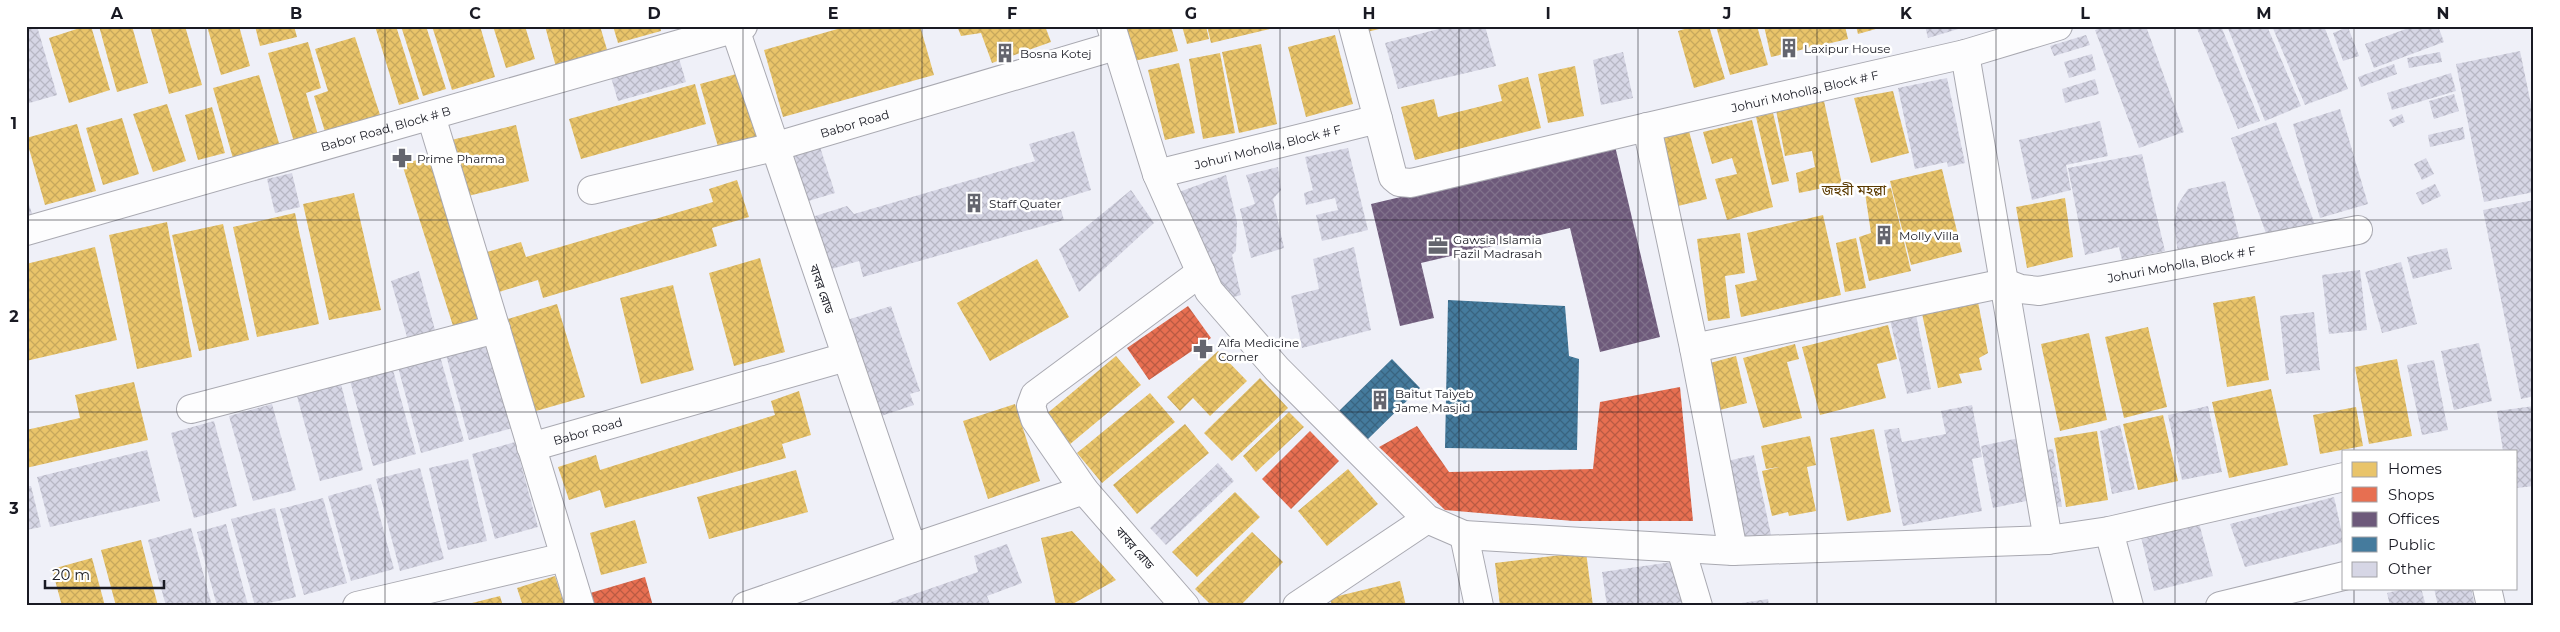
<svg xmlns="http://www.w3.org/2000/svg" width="2560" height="632" viewBox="0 0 2560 632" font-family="Montserrat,'Noto Sans Bengali',sans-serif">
<defs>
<pattern id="homes-cross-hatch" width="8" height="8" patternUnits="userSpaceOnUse" patternTransform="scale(1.25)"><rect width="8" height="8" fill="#e9c46a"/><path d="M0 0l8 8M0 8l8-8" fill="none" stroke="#c7a85c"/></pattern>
<pattern id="shops-cross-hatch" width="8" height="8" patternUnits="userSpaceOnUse" patternTransform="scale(1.25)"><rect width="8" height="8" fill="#e76f51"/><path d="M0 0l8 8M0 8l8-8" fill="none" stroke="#ba5a43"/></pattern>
<pattern id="offices-cross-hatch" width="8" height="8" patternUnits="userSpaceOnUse" patternTransform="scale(1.25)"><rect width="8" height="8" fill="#6d597a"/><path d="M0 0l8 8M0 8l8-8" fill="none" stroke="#80718b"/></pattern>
<pattern id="public-cross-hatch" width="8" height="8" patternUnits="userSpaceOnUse" patternTransform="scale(1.25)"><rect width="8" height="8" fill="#457b9d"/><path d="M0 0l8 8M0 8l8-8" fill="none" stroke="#396480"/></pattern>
<pattern id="building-cross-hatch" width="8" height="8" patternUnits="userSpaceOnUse" patternTransform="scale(1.25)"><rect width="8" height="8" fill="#d6d6e5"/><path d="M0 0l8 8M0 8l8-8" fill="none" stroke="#b7b7c4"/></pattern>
</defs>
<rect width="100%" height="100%" fill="#eff0f8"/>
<path fill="url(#homes-cross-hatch)" d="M86,26H91L110,90L69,103L49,38Z
M99,26H132L148,83L117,92Z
M150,26H185L202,85L169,94Z
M207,26H239L250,66L221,75Z
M255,26H294L297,37L260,46Z
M375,26H396L419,99L399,105Z
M401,26H426L446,89L423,96Z
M432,26H480L495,77L452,90Z
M493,26H525L535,59L506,68Z
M545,26H600L608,53L556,67Z
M613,26H660L661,31L618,43Z
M848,26H920L934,75L783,117L764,50Z
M957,26H1045L1051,42L992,63L981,33L961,36Z
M1126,26H1171L1178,51L1134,61Z
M1182,26H1206L1209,39L1187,44Z
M1207,26H1278V27L1211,43Z
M1362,26H1387V27L1363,33Z
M1695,26H1709L1725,79L1694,88L1678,31Z
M1716,26H1757L1768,65L1730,75Z
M1764,26H1845L1848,39L1771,57Z
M1856,26H1883V27L1858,34Z
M1335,35L1353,104L1306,117L1288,47Z
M355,37L382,121L327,138L314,96L328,91L315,49Z
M308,42L321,88L306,93L318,135L294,142L268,53Z
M1261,44L1277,124L1239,133L1222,52Z
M1220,53L1235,133L1203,139L1189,59Z
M1179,63L1195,133L1165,140L1148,70Z
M1575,66L1584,116L1548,123L1538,74Z
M740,73L759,139L719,150L700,84Z
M259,75L281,150L234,162L213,88Z
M1528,77L1541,128L1415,160L1401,107L1434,99L1438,117L1502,101L1498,85Z
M695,84L706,124L581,159L569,119Z
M1893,91L1909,153L1871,163L1854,98Z
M1824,101L1842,184L1799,193L1796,173L1815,167L1812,151L1785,156L1776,110Z
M167,104L186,161L153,172L133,114Z
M212,107L225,153L198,160L185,115Z
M1773,113L1789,181L1772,185L1756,117Z
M122,118L139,174L103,185L86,128Z
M1752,120L1773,207L1727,220L1715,179L1737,174L1732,158L1712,164L1703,132Z
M77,124L96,191L45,205L26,138Z
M516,125L529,181L464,197L451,140Z
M1689,131L1707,199L1678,206L1661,138Z
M436,155L486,319L454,329L402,164Z
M1942,169L1962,252L1911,265L1890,181Z
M737,180L749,217L712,228L717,246L543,298L538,280L499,292L487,252L521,242L526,257L713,202L709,189Z
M1891,188L1911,271L1869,281L1859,237L1871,233L1865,193Z
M354,193L381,310L329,320L303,204Z
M2065,198L2073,257L2027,268L2016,207Z
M295,213L319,324L257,337L233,227Z
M1823,215L1841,295L1741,317L1735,285L1757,280L1747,233Z
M167,222L192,357L137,369L109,235Z
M223,224L249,340L199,351L172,235Z
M1740,233L1745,273L1725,276L1730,318L1708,321L1697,239Z
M1856,238L1866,288L1845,292L1836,243Z
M95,247L117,340L26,361V264Z
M760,258L785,352L734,366L709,273Z
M1037,259L1069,317L990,361L957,303Z
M673,285L694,370L641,384L620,298Z
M2255,296L2269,380L2227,387L2213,303Z
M1977,297L1988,353L1979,358L1982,370L1959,374L1962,383L1938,388L1921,309Z
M557,304L585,397L529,413L501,321Z
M1888,325L1897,359L1877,364L1886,398L1820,415L1802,347Z
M2148,327L2167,407L2124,418L2105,337Z
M2089,333L2107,420L2060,431L2041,344Z
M1795,344L1799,359L1787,362L1802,418L1763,428L1743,358Z
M1218,351L1247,381L1210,416L1193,398L1180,411L1167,397Z
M1116,356L1141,385L1069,445L1044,416Z
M1736,356L1747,403L1720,410L1710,363Z
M2397,359L2412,436L2369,444L2355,367Z
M1260,378L1288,408L1232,461L1204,433Z
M134,382L148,440L26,468V430L80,418L75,395Z
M2271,389L2288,465L2229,478L2212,402Z
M799,391L811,435L782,444L786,458L605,508L600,490L569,500L558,467L596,455L600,470L775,415L771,401Z
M1150,393L1175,422L1102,483L1077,453Z
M1015,404L1040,481L988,499L963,421Z
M2356,407L2363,446L2320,454L2313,415Z
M1289,412L1304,427L1256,472L1243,456Z
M2163,415L2178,481L2138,490L2123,424Z
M1185,424L1209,453L1137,514L1113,485Z
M1874,429L1891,512L1847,521L1830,438Z
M2097,431L2108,500L2066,507L2054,438Z
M1810,436L1816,465L1807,467L1816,511L1789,516L1788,512L1772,516L1762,471L1779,467L1766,469L1761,446Z
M1348,469L1378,504L1327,546L1298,511Z
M796,470L808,512L709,539L697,497Z
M1235,492L1260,517L1197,577L1172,552Z
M635,520L647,563L601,575L590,533Z
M1072,531L1116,580L1069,606H1056L1041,538Z
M1252,532L1283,562L1240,606H1212L1195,589Z
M141,540L158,606H116L101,550Z
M1586,552L1593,606H1500L1495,563Z
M92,558L105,606H62L52,569Z
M555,576L565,606H523L517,588Z
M1400,581L1406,606H1332L1330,598Z
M500,596L503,606H464V605Z"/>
<path fill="url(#shops-cross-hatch)" d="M1188,306L1211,338L1149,380L1127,348Z
M1680,387L1693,521H1573L1445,510L1379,447L1417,426L1449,472L1593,469L1600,402Z
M1310,431L1339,461L1291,509L1262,479Z
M645,577L653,606H583L580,596Z"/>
<path fill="url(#offices-cross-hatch)" d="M1615,146L1660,337L1600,352L1570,228L1421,263L1434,318L1400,326L1371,204Z"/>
<path fill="url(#public-cross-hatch)" d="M1448,300L1565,306L1569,356L1579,359L1577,450L1445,448Z
M1392,359L1420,388L1367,440L1339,411Z"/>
<path fill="url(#building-cross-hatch)" d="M26,26H37L57,95L26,104Z
M1450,26H1485L1496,66L1398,89L1385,43Z
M1925,26H1965V27L1928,38Z
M2106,26H2146L2184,132L2139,148L2095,30Z
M2196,26H2221L2260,121L2238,129Z
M2227,26H2267L2301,106L2265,121Z
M2272,26H2324L2348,89L2305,105Z
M2414,26H2438L2444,42L2374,68L2365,44Z
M2348,27L2359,56L2343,61L2333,33Z
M2086,35L2090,45L2054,56L2050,46Z
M2520,51L2534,119V192L2484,202L2456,64Z
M1623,52L1633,98L1601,105L1593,60Z
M2440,52L2442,62L2409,68L2407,58Z
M2092,54L2096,70L2069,78L2064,62Z
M678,55L686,82L618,101L610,74Z
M2394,64L2397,74L2361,87L2358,77Z
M2451,73L2456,91L2392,110L2387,93Z
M1947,78L1965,163L1948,167L1947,162L1915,169L1898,88Z
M2095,79L2099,94L2065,103L2062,89Z
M2454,94L2459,111L2434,119L2429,101Z
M2340,109L2368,204L2320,218L2293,124Z
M2402,114L2405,122L2393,127L2389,120Z
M2100,121L2108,156L2066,165L2071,190L2032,200L2019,140Z
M2276,122L2316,227L2270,244L2231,138Z
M2463,127L2465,139L2430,147L2428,135Z
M1074,131L1091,190L1058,200L1064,220L863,277L859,261L828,270L812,217L847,206L854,214L1035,161L1029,144Z
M820,147L835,193L805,202L789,157Z
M1348,148L1368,230L1322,241L1316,215L1338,210L1335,198L1306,205L1304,193L1313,190L1305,157Z
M2142,154L2165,251L2122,260L2119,247L2085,255L2068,168Z
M2426,158L2434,174L2422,180L2414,164Z
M1278,167L1281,190L1273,199L1284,248L1251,258L1240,209L1255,204L1246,175Z
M292,173L300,207L275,213L267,179Z
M1226,175L1237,222L1236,251L1232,255L1241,295L1223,300L1176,193Z
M2225,181L2240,241L2178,254L2174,223L2178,204L2188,189Z
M2435,184L2441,196L2422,205L2416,193Z
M1131,190L1154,223L1079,292L1059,249Z
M26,195L32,214L26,215Z
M2534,200V396L2521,399L2483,210Z
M1354,247L1371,330L1302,348L1291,296L1319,289L1313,259Z
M2447,248L2452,269L2413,279L2407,257Z
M2401,262L2417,324L2382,333L2365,272Z
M2360,270L2367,330L2329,334L2322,275Z
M419,271L435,330L407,337L391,281Z
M891,306L920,391L910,394L914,405L872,419L841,322Z
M2314,312L2320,370L2286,374L2280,316Z
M1916,315L1931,389L1907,394L1890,320Z
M489,343L513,428L469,440L446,355Z
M2479,343L2492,401L2454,410L2441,351Z
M440,356L464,441L421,453L398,367Z
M2434,360L2448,430L2422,435L2407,365Z
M393,370L416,454L373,466L350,381Z
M341,384L363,470L320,481L297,396Z
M272,404L296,490L253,501L229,416Z
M1972,405L1982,457L1972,459L1982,511L1903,526L1884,430L1899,428L1902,442L1946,434L1941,411Z
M2208,406L2222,472L2182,480L2168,415Z
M2534,406V486L2516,488V451H2503L2497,411Z
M214,421L237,506L194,518L171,433Z
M2120,425L2135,489L2112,494L2100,431Z
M2019,438L2031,500L1993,508L1981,446Z
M515,442L538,527L495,539L472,454Z
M2053,449L2062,507L2049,506L2041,451Z
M147,450L160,501L50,527L37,477Z
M1754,455L1771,535L1745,541L1727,461Z
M468,459L487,541L448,550L429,468Z
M1218,463L1234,481L1166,545L1150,528Z
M420,468L444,559L400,571L376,479Z
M371,484L394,569L351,581L328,496Z
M26,486H31L41,527L26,530Z
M2334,497L2344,542L2245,567L2230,524Z
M323,498L347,583L304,595L280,509Z
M275,508L296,597L255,606L231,519Z
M2199,523L2213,576L2154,591L2141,537Z
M226,524L248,605L245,606H217L197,532Z
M191,528L212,606H166L148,540Z
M1007,544L1022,583L987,596L991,606H880L978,572L974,556Z
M1679,561L1685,602L1654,606H1607L1602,572Z
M2407,588H2421L2426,606H2390L2387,593Z
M2434,588H2471L2475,606H2438Z
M1768,599L1769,606H1735V604Z"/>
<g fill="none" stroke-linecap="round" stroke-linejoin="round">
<defs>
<g id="street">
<path d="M1111,26L1157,174L1209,291L1277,369L1427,519L1464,535L1733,551L2048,540L2109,531L2344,477"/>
<path d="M1353,26L1378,119"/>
<path d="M735,29L912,548L1084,490L1185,606"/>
<path d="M1965,54L2048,540"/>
<path d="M431,116L580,606"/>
<path d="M1647,127L1694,348L1733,551"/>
<path id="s1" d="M1157,174L1378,119L1393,177L1399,182L1411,183L1647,127L1965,54L2058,26"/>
<path id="s2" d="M592,190L774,147L1115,46"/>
<path id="s3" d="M26,231L743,26"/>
<path id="s4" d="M1694,348L2005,283L2021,289L2039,291L2358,230"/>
<path d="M191,409L496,329"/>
<path id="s5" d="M531,447L846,357"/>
<path d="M1084,490L1035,419L1031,406L1035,395L1201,272"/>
<path d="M2109,531L2129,606"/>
<path d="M1464,535L1479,606"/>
<path d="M1681,549L1698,606"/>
<path d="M2487,588L2491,606"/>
<path d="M357,606L565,557"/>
<path d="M746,606L912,548"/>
<path d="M1297,606L1427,519"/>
<path d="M2220,606L2344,576"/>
</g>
</defs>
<use href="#street" stroke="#a9a9b1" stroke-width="30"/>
<use href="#street" stroke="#fdfdfe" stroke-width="28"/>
</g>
<path fill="none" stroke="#191a23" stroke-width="1" stroke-opacity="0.55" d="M206,26V606M385,26V606M564,26V606M743,26V606M922,26V606M1101,26V606M1280,26V606M1459,26V606M1638,26V606M1817,26V606M1996,26V606M2175,26V606M2354,26V451M26,220H2534M26,412H2534M2354,588V606"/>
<defs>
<symbol id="building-bare" viewBox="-9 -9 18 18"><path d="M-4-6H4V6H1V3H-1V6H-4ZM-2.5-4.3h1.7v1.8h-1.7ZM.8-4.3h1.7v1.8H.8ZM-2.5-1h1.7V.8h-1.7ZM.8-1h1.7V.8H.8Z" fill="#64656e" stroke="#fff" stroke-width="2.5" paint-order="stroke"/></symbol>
<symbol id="pharmacy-bare" viewBox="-9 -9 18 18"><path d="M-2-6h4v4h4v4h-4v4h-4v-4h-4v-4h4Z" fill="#64656e" stroke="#fff" stroke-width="2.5" paint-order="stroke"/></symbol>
<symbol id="office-bare" viewBox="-9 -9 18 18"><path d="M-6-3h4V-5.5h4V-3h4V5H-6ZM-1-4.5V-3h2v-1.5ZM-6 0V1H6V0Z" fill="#64656e" stroke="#fff" stroke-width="2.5" paint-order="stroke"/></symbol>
</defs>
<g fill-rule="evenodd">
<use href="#building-bare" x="1775" y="34" width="28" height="28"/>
<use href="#building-bare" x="991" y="39" width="28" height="28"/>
<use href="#pharmacy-bare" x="388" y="144" width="28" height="28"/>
<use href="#building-bare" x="960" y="189" width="28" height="28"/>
<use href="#building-bare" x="1870" y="221" width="28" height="28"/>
<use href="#office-bare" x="1424" y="232" width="28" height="28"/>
<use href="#pharmacy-bare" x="1189" y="335" width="28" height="28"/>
<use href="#building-bare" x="1366" y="386" width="28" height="28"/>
</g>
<g text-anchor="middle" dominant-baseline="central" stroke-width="5" stroke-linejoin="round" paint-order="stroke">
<g font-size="12" fill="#191a23" stroke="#fff" text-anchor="start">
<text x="1804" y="48">Laxipur House</text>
<text x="1020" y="53">Bosna Kotej</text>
<text x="417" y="158">Prime Pharma</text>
<text x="989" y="203">Staff Quater</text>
<text x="1899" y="235">Molly Villa</text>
<text x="1453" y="239">Gawsia Islamia<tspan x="1453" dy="14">Fazil Madrasah</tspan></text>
<text x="1218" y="342">Alfa Medicine<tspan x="1218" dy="14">Corner</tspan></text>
<text x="1395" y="393">Baitut Taiyeb<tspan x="1395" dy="14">Jame Masjid</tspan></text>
</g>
<g font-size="12" fill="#191a23" stroke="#fff">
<text stroke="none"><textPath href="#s1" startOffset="712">Johuri Moholla, Block # F</textPath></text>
<text stroke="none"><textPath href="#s2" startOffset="271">Babor Road</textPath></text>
<text stroke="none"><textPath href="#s3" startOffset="374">Babor Road, Block # B</textPath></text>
<text stroke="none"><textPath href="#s1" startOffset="114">Johuri Moholla, Block # F</textPath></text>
<text stroke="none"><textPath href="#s4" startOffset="498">Johuri Moholla, Block # F</textPath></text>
<text transform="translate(822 289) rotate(71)">বাবর রোড</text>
<text stroke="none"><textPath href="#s5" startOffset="59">Babor Road</textPath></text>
<text transform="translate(1135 548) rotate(49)">বাবর রোড</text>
</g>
<g font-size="14" fill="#5b3a00" stroke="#fff">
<text x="1854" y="190">জহুরী মহল্লা</text>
</g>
</g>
<rect width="2560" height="632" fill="none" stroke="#ffffff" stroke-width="55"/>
<rect x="2342" y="450" width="175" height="140" fill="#ffffff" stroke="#a3a3a7"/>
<rect x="2352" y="462" width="25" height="15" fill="#e9c46a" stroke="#a3a3a7"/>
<text x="2388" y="474" font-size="15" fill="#191a23">Homes</text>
<rect x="2352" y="487" width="25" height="15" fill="#e76f51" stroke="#a3a3a7"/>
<text x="2388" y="500" font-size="15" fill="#191a23">Shops</text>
<rect x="2352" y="512" width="25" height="15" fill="#6d597a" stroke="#a3a3a7"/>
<text x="2388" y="524" font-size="15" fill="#191a23">Offices</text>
<rect x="2352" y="537" width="25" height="15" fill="#457b9d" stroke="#a3a3a7"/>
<text x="2388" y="550" font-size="15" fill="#191a23">Public</text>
<rect x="2352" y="562" width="25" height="15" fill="#d6d6e5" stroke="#a3a3a7"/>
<text x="2388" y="574" font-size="15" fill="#191a23">Other</text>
<path d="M45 580v8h119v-8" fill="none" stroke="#191a23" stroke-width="2.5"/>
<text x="52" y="580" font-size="15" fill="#191a23" stroke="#ffffff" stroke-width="4" paint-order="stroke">20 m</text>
<rect x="28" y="28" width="2504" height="576" fill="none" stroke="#191a23" stroke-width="2"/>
<g font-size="16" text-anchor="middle" font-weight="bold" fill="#191a23">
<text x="117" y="19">A</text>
<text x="296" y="19">B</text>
<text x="475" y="19">C</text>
<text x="654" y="19">D</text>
<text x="833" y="19">E</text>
<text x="1012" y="19">F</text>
<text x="1191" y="19">G</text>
<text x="1369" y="19">H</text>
<text x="1548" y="19">I</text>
<text x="1727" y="19">J</text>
<text x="1906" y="19">K</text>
<text x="2085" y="19">L</text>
<text x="2264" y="19">M</text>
<text x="2443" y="19">N</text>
<text x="14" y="129">1</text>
<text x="14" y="322">2</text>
<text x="14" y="514">3</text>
</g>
</svg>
